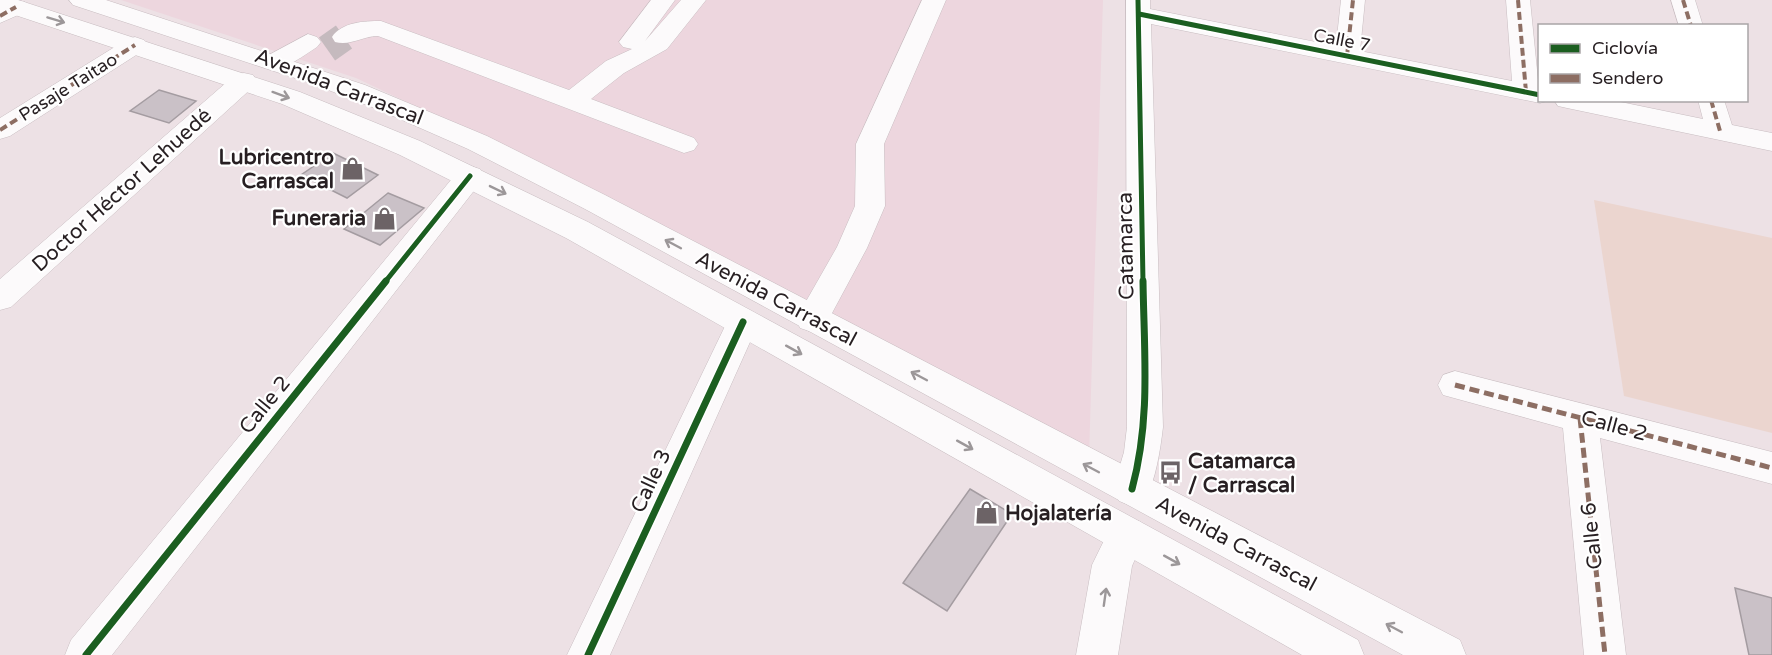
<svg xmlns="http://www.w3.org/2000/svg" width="1772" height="655" viewBox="0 0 1772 655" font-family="'Varela Round',sans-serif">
<rect width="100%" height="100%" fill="#ede1e5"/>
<path fill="#edd6de" d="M121,0H1103L1089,457L487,140L356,78Z"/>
<path fill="#ebd5cf" d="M1594,200L1772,238V433L1624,396Z"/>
<path fill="#cac1c7" stroke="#a49ca1" stroke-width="1.5" d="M159,90L196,101L169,123L130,111Z
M333,153L378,175L347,198L301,175Z
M388,193L424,208L380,245L344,229Z
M970,489L1012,514L947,611L903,583Z
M1735,588L1772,598V655H1749Z"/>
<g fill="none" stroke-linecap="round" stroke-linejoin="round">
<path stroke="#c5babe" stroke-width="28" stroke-dasharray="28 14" stroke-linecap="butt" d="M327,49L344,37"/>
<defs>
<path id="minor" d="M15,0L25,2L28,7L25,12L0,23V6Z
M651,0H675L645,41L681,0H706L667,49L624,73L591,99L694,138L698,144L694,150L684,153L378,36C363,36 351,46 335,42L332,37C342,22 364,21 381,21L569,90L606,61L632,49L623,47L619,42Z
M922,0H946L884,144L885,206L867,248L824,328L812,332L800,328L796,319L837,247L855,206L856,144Z
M1126,0H1150V9L1336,46L1341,0H1365L1360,51L1512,81L1506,0H1530L1540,100H1550L1540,103L1151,24L1163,427C1160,452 1156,478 1145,501L1132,506L1119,501L1113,489L1124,452L1127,427Z
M1671,0H1695L1703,26H1679Z
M308,34L317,37L321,42L317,47C301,57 284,72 265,67L261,62L265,57Z
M135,37L144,40L148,45L144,50L10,136L0,139V118L126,40Z
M244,73L253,75L257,81L253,87L11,307L0,310V279L235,75Z
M1554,100H1611L1703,119L1698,100H1724L1732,125L1772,133V151L1567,108L1558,106Z
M470,166L480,169L484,176L480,183L112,655H65L71,640L460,169Z
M743,309L755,313L759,322L610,655H567L727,322L731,313Z
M1455,371L1772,452V484L1600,438L1626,655H1584L1563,428L1443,395L1438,385L1443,375Z
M1127,517L1141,522L1146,535L1132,566L1118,655H1076L1092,565L1113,522Z"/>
<path id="major" d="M0,0H18L300,92L420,141L588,222L1358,640L1364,655H1302L566,238L400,155L282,104L0,10Z
M69,0H106L365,85L487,136L605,195L1460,640L1466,655H1403L585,209L468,149L377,109L313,84L73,5Z"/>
</defs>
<use href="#minor" stroke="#c8bdc1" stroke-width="1"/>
<use href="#major" stroke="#c8bdc1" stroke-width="1"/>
<use href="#minor" fill="#fcfafb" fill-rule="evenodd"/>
<use href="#major" fill="#fcfafb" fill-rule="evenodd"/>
<path stroke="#8d6e63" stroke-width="4" stroke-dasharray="8 4" stroke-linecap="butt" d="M1518,0L1526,92
M1683,0L1691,26
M0,16L16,7
M1347,56L1353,0
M1711,100L1720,131
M0,130L135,45"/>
<path stroke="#8d6e63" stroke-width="5" stroke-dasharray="10 5" stroke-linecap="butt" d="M1455,385L1772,468
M1580,418L1605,655"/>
<defs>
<path id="cycleway-far1" d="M1138,0L1143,282
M1139,14L1540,95
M385,282L470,176"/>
<path id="cycleway" d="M1132,489C1151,419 1144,352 1143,281
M86,655L386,281
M588,655L743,322"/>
</defs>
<use href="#cycleway-far1" stroke="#fff" stroke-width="8"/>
<use href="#cycleway" stroke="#fff" stroke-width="10"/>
<use href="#cycleway-far1" stroke="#1b5e20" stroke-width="5"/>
<use href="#cycleway" stroke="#1b5e20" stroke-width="7"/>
</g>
<defs><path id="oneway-shaft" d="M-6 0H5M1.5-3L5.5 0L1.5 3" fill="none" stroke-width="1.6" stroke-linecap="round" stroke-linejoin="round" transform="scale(1.5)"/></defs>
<g stroke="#9c9799">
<use href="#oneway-shaft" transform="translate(56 20) rotate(17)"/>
<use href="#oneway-shaft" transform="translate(281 95) rotate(20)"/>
<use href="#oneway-shaft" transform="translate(498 190) rotate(26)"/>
<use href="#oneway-shaft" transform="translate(673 244) rotate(-152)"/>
<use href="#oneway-shaft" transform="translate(794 350) rotate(29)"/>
<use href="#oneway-shaft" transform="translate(919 376) rotate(-152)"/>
<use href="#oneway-shaft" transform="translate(965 445) rotate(29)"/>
<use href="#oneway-shaft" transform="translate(1091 468) rotate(-152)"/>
<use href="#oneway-shaft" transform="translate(1172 560) rotate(29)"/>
<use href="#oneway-shaft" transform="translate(1105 597) rotate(-82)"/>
<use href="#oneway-shaft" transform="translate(1394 628) rotate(-152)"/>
</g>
<defs>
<symbol id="shop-bare" viewBox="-9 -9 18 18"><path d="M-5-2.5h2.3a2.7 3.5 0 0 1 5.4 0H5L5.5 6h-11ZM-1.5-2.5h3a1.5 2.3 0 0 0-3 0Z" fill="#6c6366" stroke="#fff" stroke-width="2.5" paint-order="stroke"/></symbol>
<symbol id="bus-bare" viewBox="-9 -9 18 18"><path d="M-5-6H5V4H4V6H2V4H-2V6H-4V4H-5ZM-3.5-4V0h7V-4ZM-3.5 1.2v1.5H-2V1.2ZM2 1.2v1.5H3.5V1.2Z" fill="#6c6366" stroke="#fff" stroke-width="2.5" paint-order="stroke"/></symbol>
</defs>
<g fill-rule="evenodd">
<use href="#shop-bare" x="336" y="152" width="33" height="33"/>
<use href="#shop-bare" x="368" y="202" width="33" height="33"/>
<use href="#bus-bare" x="1154" y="456" width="33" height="33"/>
<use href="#shop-bare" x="970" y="496" width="33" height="33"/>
</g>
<g text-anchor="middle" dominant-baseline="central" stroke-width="4.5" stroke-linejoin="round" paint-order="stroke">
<g font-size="18" fill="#271f22" stroke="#fff">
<text transform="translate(1342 40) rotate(11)">Calle 7</text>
<text transform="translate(68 87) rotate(-32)">Pasaje Taitao</text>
</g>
<g font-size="21" fill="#271f22" stroke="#fff">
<text transform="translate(339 87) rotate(21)">Avenida Carrascal</text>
<text transform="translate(122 190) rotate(-42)">Doctor Héctor Lehuedé</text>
<text transform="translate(1126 246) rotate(-91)">Catamarca</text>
<text transform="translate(776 299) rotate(28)">Avenida Carrascal</text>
<text transform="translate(265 405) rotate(-51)">Calle 2</text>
<text transform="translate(1614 426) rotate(15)">Calle 2</text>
<text transform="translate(651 481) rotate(-65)">Calle 3</text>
<text transform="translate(1592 536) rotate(-96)">Calle 6</text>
<text transform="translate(1236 544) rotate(28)">Avenida Carrascal</text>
</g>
<g font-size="21" font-weight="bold" fill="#271f22" stroke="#fff" text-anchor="end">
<text x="334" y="157">Lubricentro<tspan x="334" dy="24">Carrascal</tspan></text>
<text x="366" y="218">Funeraria</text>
<text x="1188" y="461" text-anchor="start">Catamarca<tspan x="1188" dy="24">/ Carrascal</tspan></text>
<text x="1005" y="513" text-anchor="start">Hojalatería</text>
</g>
</g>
<rect x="1538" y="24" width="210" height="78" fill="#ffffff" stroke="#a9a5a7" stroke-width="1.5"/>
<rect x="1550" y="44" width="30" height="9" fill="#1b5e20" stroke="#a9a5a7" stroke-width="1.5"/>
<text x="1592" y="54" font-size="18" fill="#271f22">Ciclovía</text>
<rect x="1550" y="74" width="30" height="9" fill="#8d6e63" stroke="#a9a5a7" stroke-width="1.5"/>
<text x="1592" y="84" font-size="18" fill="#271f22">Sendero</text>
</svg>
